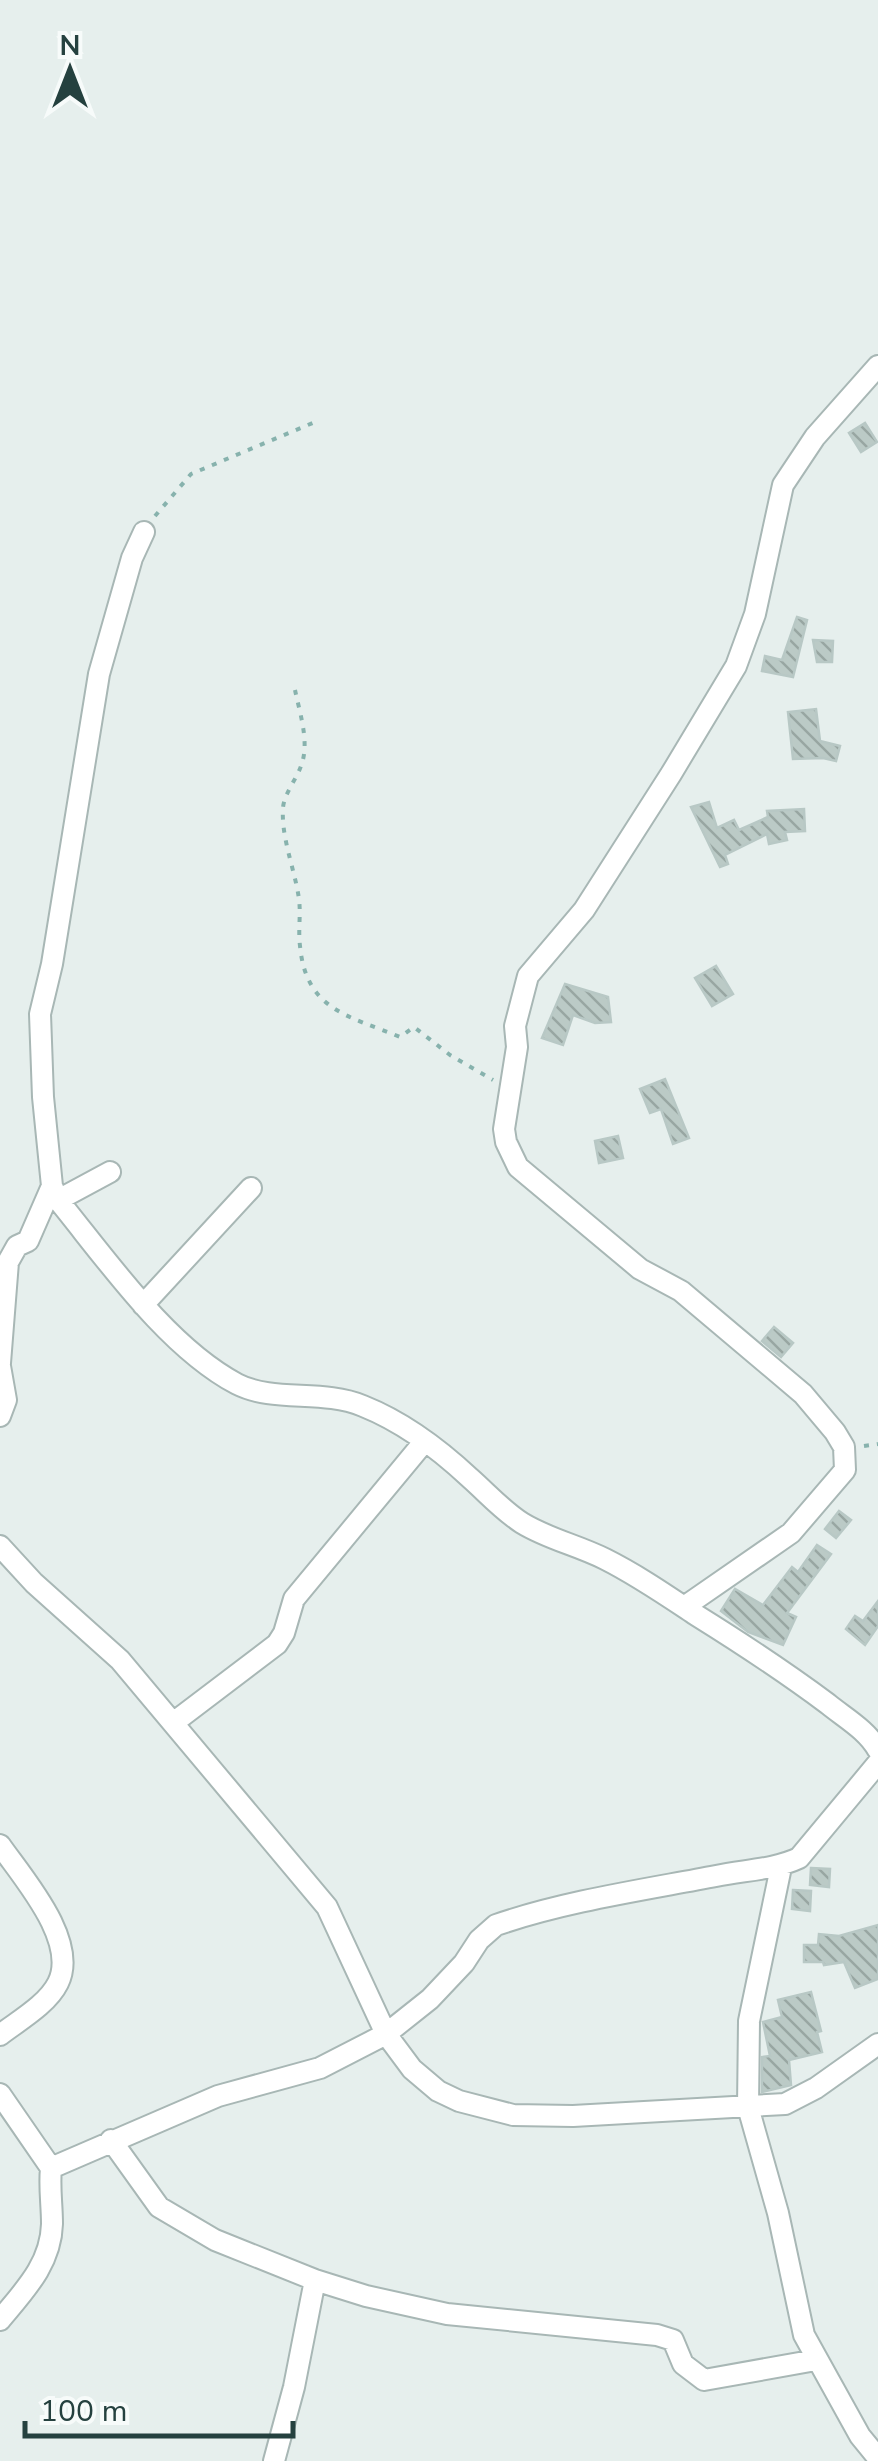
<svg xmlns="http://www.w3.org/2000/svg" width="878" height="2461" viewBox="0 0 878 2461" font-family="'Nunito Sans',sans-serif">
<defs>
<pattern id="building-back-hatch" width="6" height="6" patternUnits="userSpaceOnUse" patternTransform="scale(2.5)"><rect width="6" height="6" fill="#bbcac6"/><path d="M-1 5l2 2M0 0l6 6M5-1l2 2" fill="none" stroke="#98a6a2"/></pattern>
</defs>
<rect width="100%" height="100%" fill="#e6efed"/>
<path fill="url(#building-back-hatch)" stroke="#b8c8c5" stroke-width="2.5" d="M865,423L877,442L861,452L849,433Z
M797,617L807,620L793,677L762,671L765,656L782,660Z
M813,640L833,641L832,662H817Z
M816,709L820,741L840,746L836,761L823,758L793,759L788,712Z
M709,802L717,828L734,820L739,830L768,817L767,811L804,809L805,831L785,832L787,840L769,844L767,834L725,855L728,864L720,867L691,807Z
M716,966L733,994L712,1006L695,978Z
M565,984L608,997L611,1022L595,1023L573,1015L563,1045L542,1038Z
M665,1079L689,1138L673,1144L661,1109L650,1113L640,1089Z
M618,1136L623,1158L599,1163L595,1141Z
M774,1327L793,1343L781,1357L762,1341Z
M839,1511L851,1520L836,1538L825,1529Z
M817,1545L831,1554L787,1613L796,1617L783,1645L748,1632L721,1611L735,1589L763,1605L792,1567L798,1572Z
M878,1601V1626L865,1645L846,1629L855,1616L863,1621Z
M811,1868L830,1869L829,1887L810,1885Z
M793,1890L811,1891L810,1911L792,1909Z
M878,1925V1979L855,1988L844,1962L824,1965L823,1962H804V1945H818L819,1934L839,1936Z
M811,1992L821,2031L817,2032L822,2052L789,2060L791,2085L762,2092V2057L770,2056L763,2022L782,2017L778,2000Z"/>
<g fill="none" stroke-linecap="round" stroke-linejoin="round">
<defs>
<path id="street" d="M144,532L132,558L99,674L52,964L40,1014L43,1097L52,1186L58,1200C107,1260 167,1347 237,1384C274,1403 322,1389 363,1406C403,1422 439,1449 470,1478C487,1493 503,1511 522,1523C548,1539 577,1545 605,1559C637,1575 666,1595 696,1615C741,1643 785,1672 828,1704C845,1718 867,1730 878,1750
M58,1200L110,1172
M143,1305L251,1188
M0,1363L8,1262L17,1246L28,1241L52,1186
M0,1366L6,1400L0,1416
M0,1546L34,1583L120,1660L327,1907L386,2034L412,2069L438,2091L459,2101L513,2115L573,2116L785,2104L816,2088L878,2044
M684,1607L791,1533L845,1470L844,1447L835,1432L803,1394L681,1291L640,1269L518,1167L506,1142L504,1129L517,1047L515,1026L528,976L584,910L671,774L736,666L755,614L783,485L815,437L878,366
M173,1723L277,1644L284,1633L294,1599L424,1442
M0,1845C23,1878 79,1941 58,1983C47,2005 18,2021 0,2035
M781,1867L749,2021L748,2107L778,2213L804,2335L860,2436L878,2458
M0,2094L51,2168C49,2187 52,2204 52,2224C51,2264 24,2291 0,2320
M111,2140L159,2207L215,2240L315,2280L366,2296L447,2314L657,2335L673,2340L683,2364L704,2380L816,2360
M51,2168L218,2096L320,2068L386,2034L430,1999L464,1963L479,1940L496,1925C566,1901 643,1890 716,1876C744,1870 773,1870 799,1858L878,1763
M274,2461L294,2387L315,2280"/>
</defs>
<use href="#street" stroke="#a8b7b5" stroke-width="24"/>
<path stroke="#87b2ad" stroke-width="4" stroke-dasharray="5 8" stroke-linecap="butt" d="M155,516L191,474L315,422
M295,690C300,714 310,743 301,766C296,780 284,794 283,808C281,838 295,870 299,899C301,915 298,930 300,946C306,1011 350,1016 400,1037L414,1027L450,1055L493,1080
M864,1446L878,1444"/>
<use href="#street" stroke="#fff" stroke-width="20"/>
</g>
<g transform="translate(70 70)" stroke="#f7fbfa" stroke-width="8" paint-order="stroke">
<path d="M0-8L18 38L0 25L-18 38Z" fill="#25413f"/>
<text y="-15" font-size="28" font-weight="bold" text-anchor="middle" fill="#25413f">N</text>
</g>
<path d="M25 2421v15h268v-15" fill="none" stroke="#25413f" stroke-width="5"/>
<text x="40" y="2421" font-size="30" fill="#25413f" stroke="#f7fbfa" stroke-width="8" paint-order="stroke">100 m</text>
</svg>
